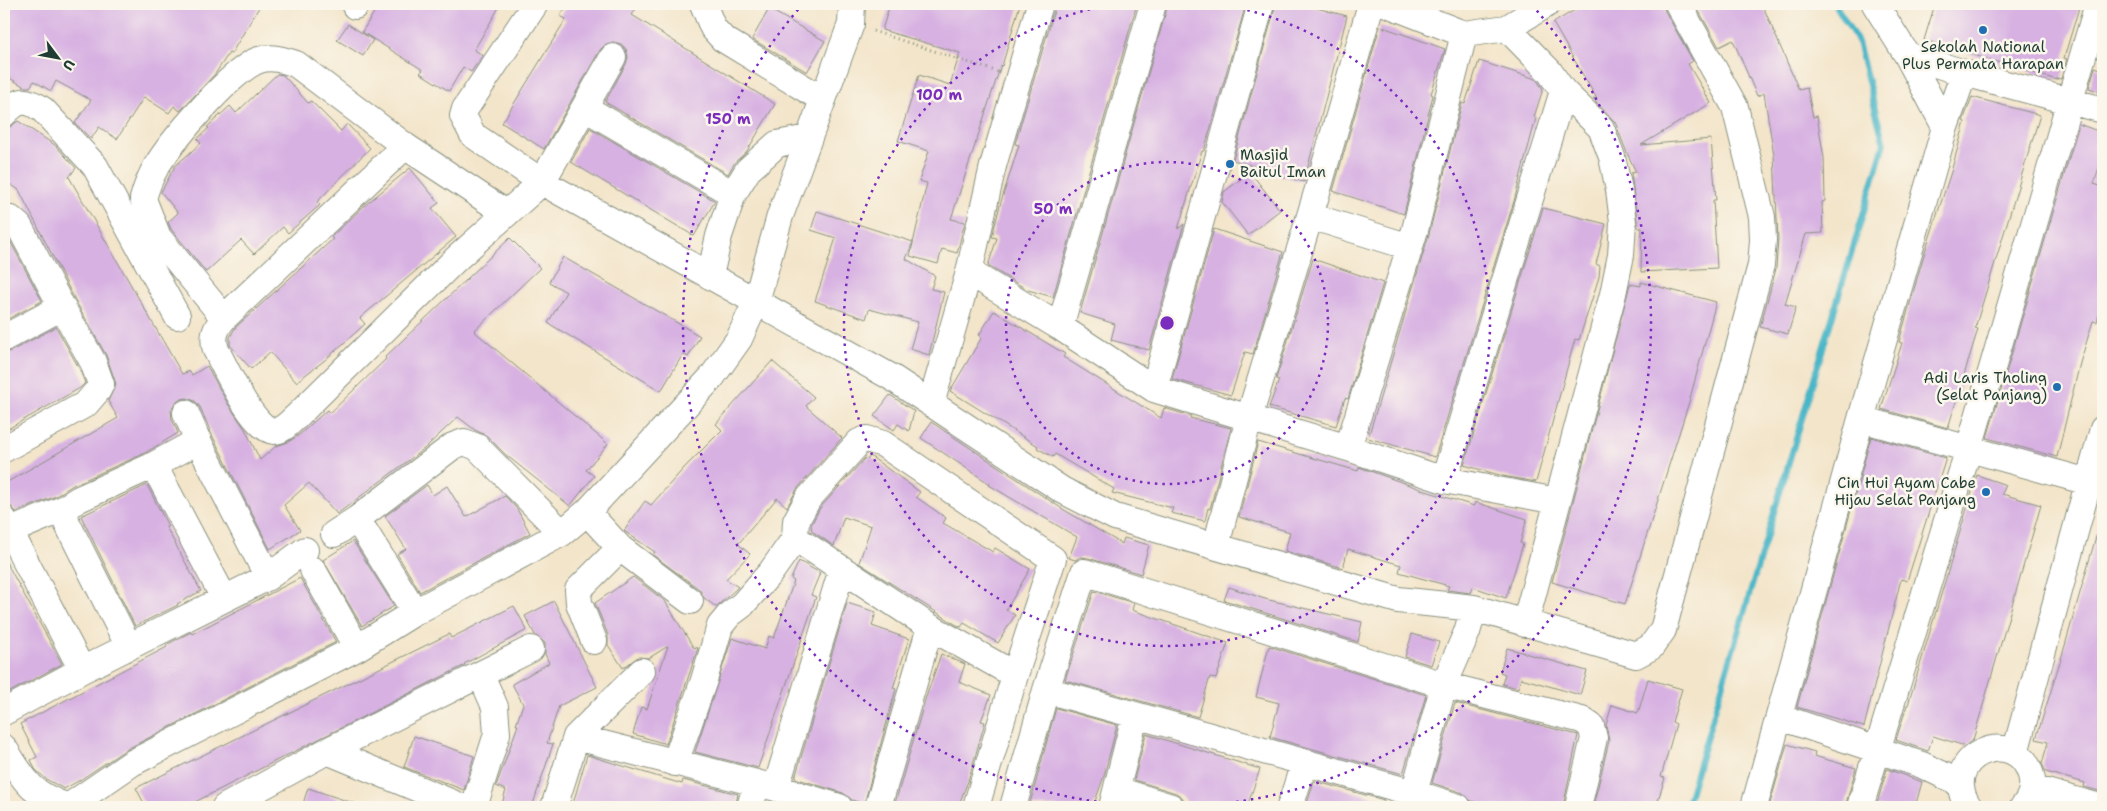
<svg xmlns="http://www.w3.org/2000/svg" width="2107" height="811" viewBox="0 0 2107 811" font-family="'Shantell Sans',sans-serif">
<rect width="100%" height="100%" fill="#fbf7ec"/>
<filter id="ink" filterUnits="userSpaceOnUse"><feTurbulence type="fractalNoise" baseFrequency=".02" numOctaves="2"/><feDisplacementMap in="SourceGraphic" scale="10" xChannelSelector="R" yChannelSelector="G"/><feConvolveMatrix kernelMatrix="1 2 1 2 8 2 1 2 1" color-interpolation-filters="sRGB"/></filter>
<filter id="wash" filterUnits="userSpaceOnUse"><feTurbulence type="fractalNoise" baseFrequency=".0096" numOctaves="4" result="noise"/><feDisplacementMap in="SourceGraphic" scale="20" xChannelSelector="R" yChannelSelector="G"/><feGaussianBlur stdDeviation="1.12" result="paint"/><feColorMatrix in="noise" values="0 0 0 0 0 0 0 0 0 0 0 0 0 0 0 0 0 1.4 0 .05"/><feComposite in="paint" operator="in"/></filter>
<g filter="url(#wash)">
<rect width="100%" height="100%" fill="#f3e5ca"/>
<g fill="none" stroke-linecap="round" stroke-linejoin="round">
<path stroke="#4ab6c7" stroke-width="6" d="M1686,807L1884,144L1858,42L1835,4"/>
</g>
<g id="blocks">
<path fill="#d7b1e2" d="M4,4H261L231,54L229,53L215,74L180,111L174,106L169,113L144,97L117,139L99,127L91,139L75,123L91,100L56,81L51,91L34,81L30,87H25L4,75Z
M379,4H501L474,50L483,55L471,72L463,67L449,91L420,73L423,70L362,32Z
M568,4H639L632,15L775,104L747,151L735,162L728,174L605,102L626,64L628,57L626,49L621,44L613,42L606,44L600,50L544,149L502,123L566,19L560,16Z
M890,4H1020L1002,66L1001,65L951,219L965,222L957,253L942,249L938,264L910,256L927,183L919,181L929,151L898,141L919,75L950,85L960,53L882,30Z
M1056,4H1137L1053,297L1028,290L988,266L997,238L992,237L1000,205L1019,145L1015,144Z
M1168,4H1246L1204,151H1202L1178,229L1184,224L1149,350L1111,340L1115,324L1080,313Z
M1276,4H1301L1347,16L1304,182L1254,169L1256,167L1233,160Z
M1585,4H1663L1665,11L1693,61L1688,64L1711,103L1641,145L1711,139L1716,200H1713L1717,268L1641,272L1642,228H1638L1631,173L1636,172L1627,153L1615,122L1596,102L1593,98L1597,99L1553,23Z
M1695,4H1762L1799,90L1807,88L1813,117L1817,116L1824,158L1825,201L1822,202L1823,233L1806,234L1785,304L1796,307L1788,334L1760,327L1776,269L1778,239L1774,155L1764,93L1757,96L1733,40L1719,47Z
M1935,4H2080L2064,58L2067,59L2061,79L2057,78V80L1924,40Z
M769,9L825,41L807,72L752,39Z
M348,24L373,40L363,56L337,40Z
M1380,26L1445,49L1431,94L1433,95L1404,214L1333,191Z
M1479,61L1536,79L1543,89L1534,117L1536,118L1514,201L1435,457L1368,438L1429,234L1462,103L1465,104Z
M2095,67L2103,70V93L2089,88Z
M277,74L283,75L308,103L311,101L341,131L347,124L370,148L317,202L320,205L288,233L283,227L254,254L241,240L206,272L171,229L168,222L178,213L161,192L175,166L201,143L197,139L209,128L207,127L230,106L236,113Z
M1972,97L2040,115L1975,328L1978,329L1948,428L1881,409L1902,343L1899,342L1923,258L1951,172L1965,122L1963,121Z
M18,121L55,145L76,168L69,177L182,374L190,371L192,375L207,366L228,404L245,429L260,460L276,446L288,442L299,435L327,410L330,413L386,359L385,357L510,238L540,268L474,331L608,444L586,470L594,476L570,506L506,455L487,436L475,430L458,417L425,448L337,514L309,483L284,505L300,530L270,549L212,435L200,407L195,401L187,398L181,399L174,404L171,411L172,419L178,433L145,453L73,485L56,496L16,512L12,507L4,505V484L118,418L108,401L116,384L106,355L75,300L19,190L4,180V133L7,129Z
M2079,124L2103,133V155L2094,184L2103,187V300L2097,322L2093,321L2080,363L2057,457L1987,438Z
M590,128L715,201L694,236L571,162Z
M410,168L439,203L432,208L456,237L360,318L365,324L325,360L296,382L270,352L251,369L230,345V337L235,328L333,239L331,237L364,206Z
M1250,172L1280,210L1248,235L1222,202L1224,192Z
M1543,208L1606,224L1596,264L1600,266L1599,277L1579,340L1575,339L1536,482L1503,476L1464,465Z
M817,211L913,242L906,259L935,276L931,289L944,292L929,355L910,349L918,322L869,309L866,319L815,301L836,238L811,230Z
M1214,229L1283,252L1253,354L1245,352L1231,395L1172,379Z
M9,239L42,301L4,321V242Z
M563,257L700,336L688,357L683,354L661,391L548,323L566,292L549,282Z
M1313,259L1383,283L1348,399L1345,398L1336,426L1269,407L1279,380L1276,379Z
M1641,282L1716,302L1689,402L1625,604L1552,582L1630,284L1641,286Z
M994,311L1065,354L1063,357L1161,418L1164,408L1191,416L1190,418L1231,428L1210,509L1208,508L1205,521L1171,513L1173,508L1112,493L1114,489L1055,454L1053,457L1037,448L1038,446L950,391L982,337L979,335Z
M56,327L79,368L85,383L80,388L4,431V353L11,351Z
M772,361L814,397L806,406L842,438L797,489L787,507L777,498L738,544L750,554L726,579L738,587L716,607L704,598L699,589L653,555L655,552L624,531L645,501L651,505L685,467L722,430L716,424Z
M890,395L914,411L909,431L898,424L894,430L874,416Z
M931,422L1061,508L1122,544L1124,538L1149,545L1141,574L1088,558L1081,557L1075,560L1069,558L1077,537L989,485L990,484L921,438Z
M1871,437L1946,458L1907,581L1901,579L1864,727L1797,707Z
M1258,442L1358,471L1359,467L1429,492L1474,506L1475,502L1527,519L1520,543L1523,544L1506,598L1473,587L1471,593L1447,590L1449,586L1399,572L1401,565L1348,549L1343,568L1285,551L1290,532L1239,517Z
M870,456L920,492L916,497L946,518L943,523L993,552L995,548L1030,569L1006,610L1015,615L998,643L964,623L961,627L955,624L859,563L871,526L844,517L834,546L812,531L811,525L820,508L865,458L867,460Z
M1977,475L2006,485L2002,494L2041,505L1973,740L1965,746L1933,736L1928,751L1896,740L1907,705H1908Z
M147,485L168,526L166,527L201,591L177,604L178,605L135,626L81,516Z
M427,485L433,495L447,486L466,517L505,496L517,509L530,533L420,592L397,554L406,549L385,516Z
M2099,526L2103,527V792L2084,787L2085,783L2046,772L2042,764L2048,742L2036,739L2064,649Z
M353,541L394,606L362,626L323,560Z
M4,558L62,664L4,695Z
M799,561L820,573L811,595L816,597L758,768L695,752L732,638L765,649L769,636L774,638L794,581L791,579Z
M633,577L665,601L693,647L698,648L666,744L633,734L641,707L647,709L668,646L649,658L638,657L623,668L608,645V635L595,603Z
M300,578L336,642L125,750L80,780L64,789L46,779L35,769L31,760L37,757L20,724L167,647L166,645L191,632L192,634Z
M1229,587L1265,599L1362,622L1358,642L1224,600Z
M1094,591L1134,603L1132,610L1228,643L1216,679L1210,677L1198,717L1065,680Z
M554,601L597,687L559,706L547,743L553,744L532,807H501L506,790L496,786L518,725H516L523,704L512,684L549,663L545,654V643L535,635L525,616Z
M847,603L876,612L872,626L909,639L893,688L896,689L864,804L852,800L843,793L795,778Z
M514,606L527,630L464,664L465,665L185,807H146L136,788L449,634L451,638Z
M1412,634L1439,642L1431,665L1405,657Z
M1269,646L1426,695L1403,774L1270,737L1279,703L1256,697Z
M1507,648L1587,671L1580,695L1521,678L1518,688L1502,684L1505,674L1500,672Z
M941,654L965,664L959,682L991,695L981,721L985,722L968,781L958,807H894L925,700Z
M1648,679L1682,689L1672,722L1676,724L1661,777L1665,778L1656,807H1593L1609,741L1606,725L1612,705L1638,713Z
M1455,703L1578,735L1563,807H1494L1471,801L1463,793L1432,783Z
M1056,708L1117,725L1104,776L1093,807H1029Z
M1146,734L1260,769L1247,807H1201L1185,802L1182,797L1176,793L1134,780Z
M414,736L474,756L464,790L404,767Z
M1787,744L1815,752L1814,756L1856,768L1845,807H1769Z
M587,755L682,784L683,780L738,794L735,807H572Z
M1887,769L1922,782L1915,807H1876Z
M1314,781L1384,800L1382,807H1306Z
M308,788L356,804L355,807H302Z"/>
</g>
</g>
<g filter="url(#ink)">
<use href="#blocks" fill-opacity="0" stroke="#89917f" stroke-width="1"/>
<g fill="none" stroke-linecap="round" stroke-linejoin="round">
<defs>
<path id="minor" d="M535,4L465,109L463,116L473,135L542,182L891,377L1062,490L1115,517L1398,600L1474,608L1636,655L1651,647L1663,630L1761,265L1763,240L1762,217L1735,107L1678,4
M703,4L713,28L723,39L822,99
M1371,4L1318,189L1249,418L1348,448L1415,230L1464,34
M1387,4L1464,34L1507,28L1549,71L1563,91L1601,128L1612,157L1619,190L1623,222L1621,255L1613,294L1525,624
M1875,4L1907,55L1945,127
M355,6L356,4
M1507,28L1547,4
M1907,55L1964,73L2103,110
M585,108L733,194
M4,114C18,99 26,98 43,110L95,166L177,316
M405,146L224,318C215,329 212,337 216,350C225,367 254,431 274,431C283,431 291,421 297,416L456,259L542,182L613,57
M1310,216L1410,247
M4,219H11L19,226L62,307L93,362L101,384L98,390L86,404L4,449
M969,272L1060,327L1154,389
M710,276L719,236L733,194L748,170L777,144L808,138
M224,318L158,237L143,199C146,188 150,177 156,167C170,143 233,68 259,60C272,56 284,60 296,64L405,146L506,213
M1060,327L1153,4
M4,338L62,307
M931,404L969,272L993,166L1040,4
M186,413L198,441L268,577
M1861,419L2103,486
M1348,448L1444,480L1563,91
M152,466L198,441
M1444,480L1557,501
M587,512L620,548L690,601
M357,519L415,612
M4,520L82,670
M10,531L63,509
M334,534L357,519L453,446L464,442L477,447L562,533
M795,538L930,627L1015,675
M1216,546L1249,418L1154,389L1261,4
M313,570L357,648
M594,641L579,603L578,590L620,548
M129,647L67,523L63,509L79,499L152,466L161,479L224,598
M1046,690L1414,793L1458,807
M4,712L82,670L268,577L305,550
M1780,717L1922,765L1960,783
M576,737L776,788L839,807
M4,748C25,781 30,794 69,807
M327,751L462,807
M2015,753L2103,429
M675,763L704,680L720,626L730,614L742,605L771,572L795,538L796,521L808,499L859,442L867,439L883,444L1053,559L1015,675L976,807
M776,788L842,569
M2032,788L2100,807
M1117,790L1171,807
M68,807L132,763L357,648L415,612L562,533L587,512L712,377L739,339L756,302L780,216L851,24L852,4
M225,807L327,751L531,649
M474,807L497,734L495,707L481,675
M554,807L576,737L642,671
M750,807L757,783
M878,807L930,627
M1013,807L1046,690L1084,572L1444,685L1582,720L1591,726L1594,738L1578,807
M1112,807L1135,716
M1290,807L1304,763
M1410,807L1444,685L1467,632L1474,608
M1754,807L1861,419L1945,127L1964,73
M1860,807L1969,448L2098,4
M1969,807C1935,757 2016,722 2031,775C2034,786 2031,798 2023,807"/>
</defs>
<use href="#minor" stroke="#89917f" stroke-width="28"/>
<path stroke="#89917f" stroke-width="3" stroke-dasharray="1 4" stroke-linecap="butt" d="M873,31L998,72"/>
<use href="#minor" stroke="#fff" stroke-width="26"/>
</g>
</g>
<g fill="none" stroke="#7b2cbf" stroke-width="2.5" stroke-dasharray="2.5 5">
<circle cx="1167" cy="323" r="161"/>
<path d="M1218 4A323 323 0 1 1 1116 4"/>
<path d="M1532 5A484 484 0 1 1 802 5"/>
</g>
<g fill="#1f6fb2" stroke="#fbf7ec" stroke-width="2">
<circle cx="1983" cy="30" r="5"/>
<circle cx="1230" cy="164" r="5"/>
<circle cx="2057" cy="387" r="5"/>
<circle cx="1986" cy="492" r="5"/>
</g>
<g text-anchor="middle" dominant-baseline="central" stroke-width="5" stroke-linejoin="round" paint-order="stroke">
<g font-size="15" fill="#1f3d34" stroke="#fbf7ec" text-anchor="end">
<text x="1983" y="47" text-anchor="middle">Sekolah National<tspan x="1983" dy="17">Plus Permata Harapan</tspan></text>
<text x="1240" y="155" text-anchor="start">Masjid<tspan x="1240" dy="17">Baitul Iman</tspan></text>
<text x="2047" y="378">Adi Laris Tholing<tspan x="2047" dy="17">(Selat Panjang)</tspan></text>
<text x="1976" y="483">Cin Hui Ayam Cabe<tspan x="1976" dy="17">Hijau Selat Panjang</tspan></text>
</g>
</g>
<circle cx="1167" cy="323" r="8" fill="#7b2cbf" stroke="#fbf7ec" stroke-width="2.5"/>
<g font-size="15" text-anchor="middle" font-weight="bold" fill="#7b2cbf" stroke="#fbf7ec" stroke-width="5" stroke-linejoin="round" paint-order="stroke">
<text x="939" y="100">100 m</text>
<text x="728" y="124">150 m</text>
<text x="1053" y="214">50 m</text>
</g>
<rect width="2107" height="811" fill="none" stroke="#fbf7ec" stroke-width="20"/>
<g transform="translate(58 58) rotate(122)" stroke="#fbf7ec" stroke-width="4" paint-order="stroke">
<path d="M0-4L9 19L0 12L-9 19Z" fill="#1f3d34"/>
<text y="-8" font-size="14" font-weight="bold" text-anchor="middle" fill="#1f3d34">U</text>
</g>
</svg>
